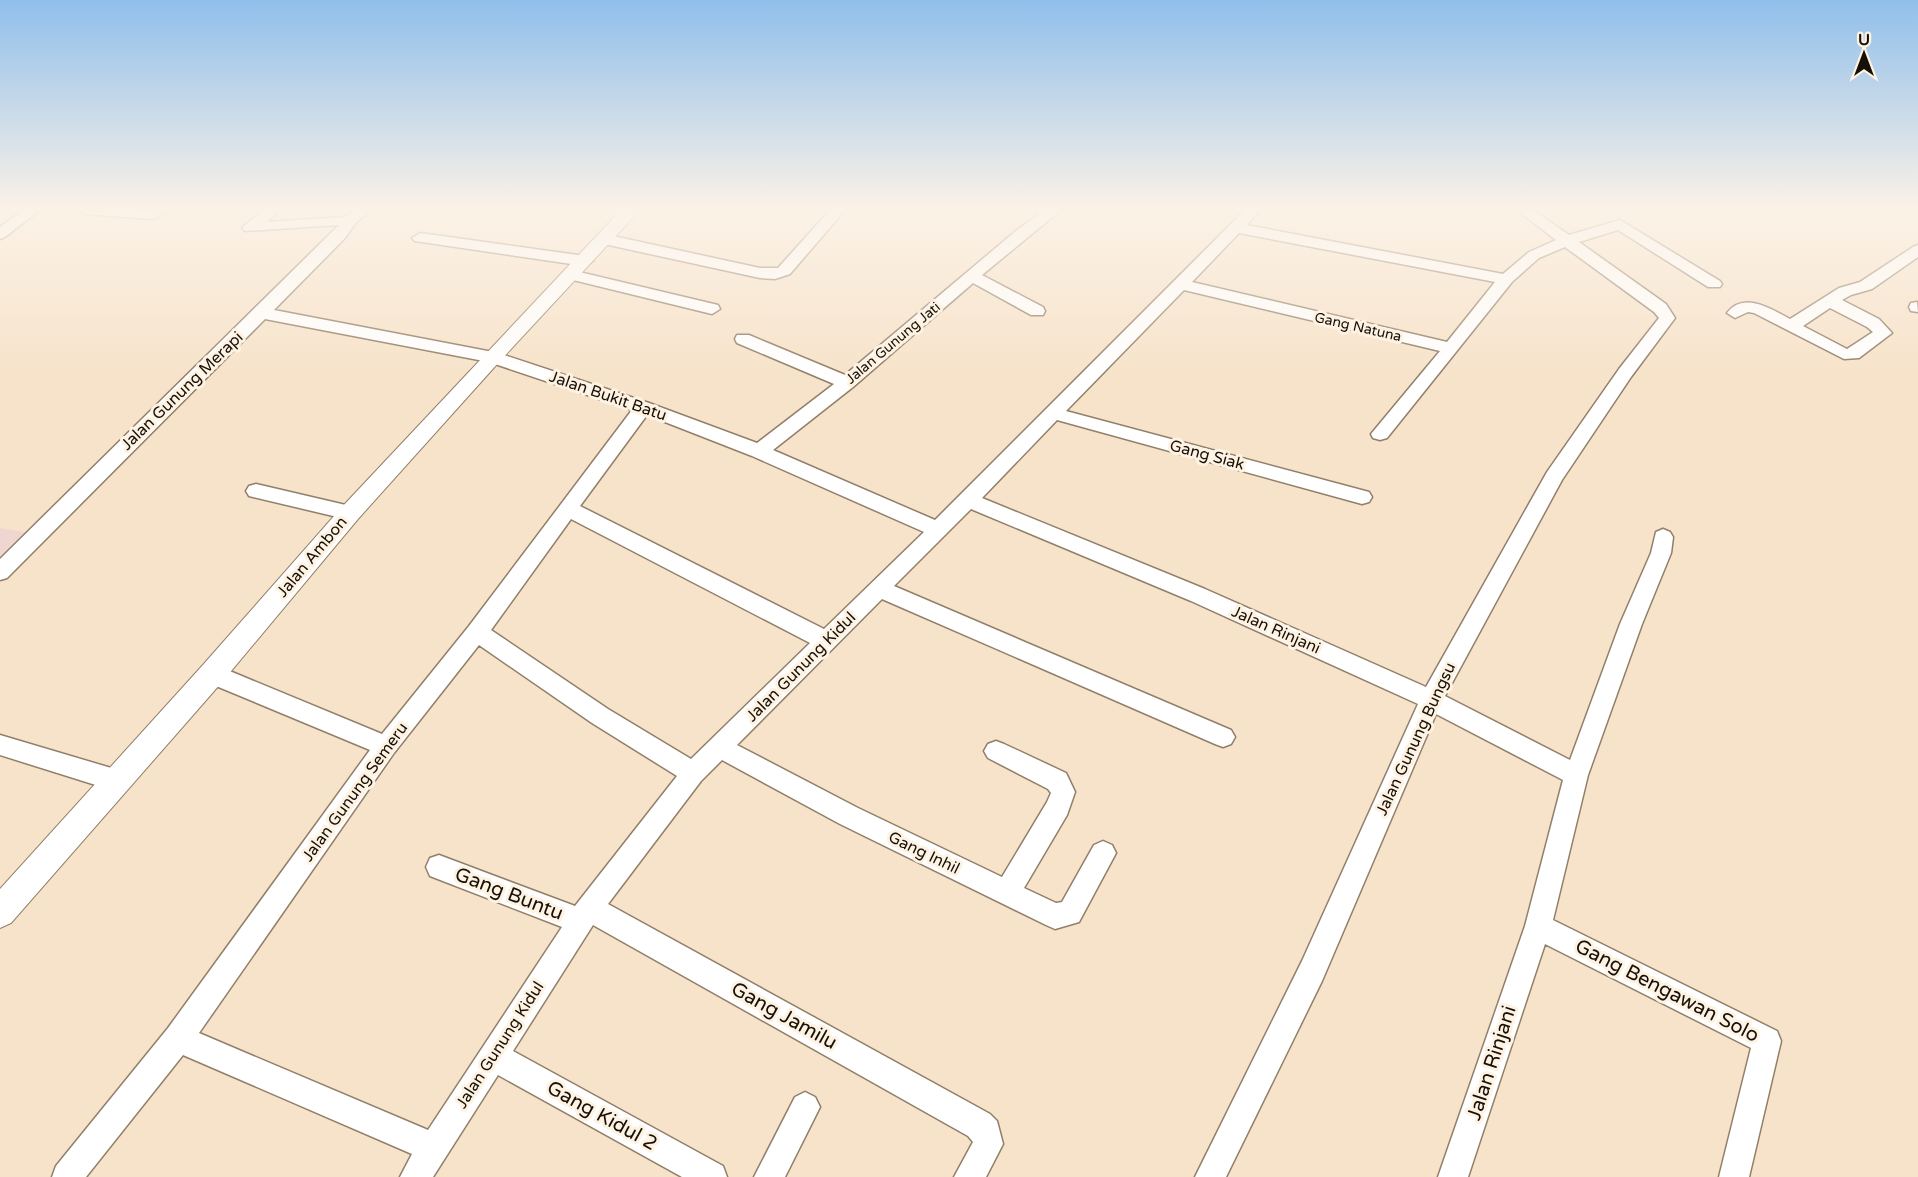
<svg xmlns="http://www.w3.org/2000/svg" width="1918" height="1177" viewBox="0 0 1918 1177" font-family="'Varela Round',sans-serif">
<rect width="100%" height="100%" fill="#f7e3ca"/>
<path fill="#f0d6d1" d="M0,528L25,532L0,557Z"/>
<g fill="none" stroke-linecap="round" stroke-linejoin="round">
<defs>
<path id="minor" d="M24,210H40L5,237L0,239V227Z
M78,210H139L158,212L160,215L153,219L85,214Z
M264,210H279L267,222L345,217L354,210H369L355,224L345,238L274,310L498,353L649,403L757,443L834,384L737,343L735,339L737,335H749L845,375L1017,230L1045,210H1061L982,275L1043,307L1045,311L1043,315H1031L973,283L853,387L773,450L935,520L1245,210H1260L1247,225L1503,274L1529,252L1556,240L1517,210H1533L1569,235L1620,220L1720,281L1722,284L1720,287H1708L1618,230L1579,242L1666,304L1675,318L1631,377L1562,480L1445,696L1570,760L1620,624L1651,553L1656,532L1663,529L1670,532L1673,537L1671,553L1642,624L1588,775L1553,920L1777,1031L1781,1041L1749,1177H1719L1751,1048L1545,944L1468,1177H1438L1525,926L1563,780L1436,714L1322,981L1226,1177H1195L1302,961L1418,704L1191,601L971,509L894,586L1231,730L1235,737L1231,744L1223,747L1215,744L882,599L737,745L858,808L1002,877L1047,802L1051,793L1048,789L988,758L984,751L988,744L996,741L1004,744L1066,773L1075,792L1067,815L1024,888L1056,903L1062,902L1094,845L1103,841L1112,845L1116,853L1079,922L1055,929L1046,925L840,824L722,760L701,781L608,904L990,1114L997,1121L1003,1144L986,1177H954L973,1142L968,1136L593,925L513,1051L723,1166L727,1177H682L498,1075L433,1177H400L412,1154L183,1055L86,1177H52L56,1166L168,1028L370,750L204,681L201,674L204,667L212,665L220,667L382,734L469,626L632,410L489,362L265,319L7,578L0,580V559L339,225L245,231L242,228L245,225ZM1239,233L1495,282L1447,342L1192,282ZM1565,247L1654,312L1659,318L1619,369L1547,472L1426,687L1205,589L982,498L1057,420L1362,504L1369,502L1372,497L1369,492L1066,411L1184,290L1440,351L1371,434L1373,438L1380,440L1387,438L1512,282L1539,258ZM647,415L752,456L924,532L824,629L580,506ZM571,519L810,643L691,759L608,709L491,630ZM479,645L592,723L677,776L575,906L439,855L430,858L426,867L430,876L562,927L428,1130L199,1033L394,753Z
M830,210H845L790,274L775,279L760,278L604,244L596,239L604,234L760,268H778Z
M420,233L585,256L593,261L585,266L415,241L412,238Z
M1918,245V257L1872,289L1851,295L1842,300L1879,319L1892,333L1859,358L1844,359L1754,313L1748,312L1735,318L1727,313C1744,291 1771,309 1790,319L1839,288L1860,282L1913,247ZM1830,308L1867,327L1873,332L1847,349L1803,326Z
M571,270L718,305L720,309L712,314L565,278L563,275Z
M1917,302L1918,312L1911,311L1909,307L1911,303Z
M256,484L350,506L357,508L360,513L357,518L350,520L249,496L246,491L249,486Z
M0,735L118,770L127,773L130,781L127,789L118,792L0,755Z
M805,1092L815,1097L820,1107L785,1177H754L795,1097Z"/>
<path id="tertiary" d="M621,210H640L499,362L358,519L222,682L11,923L0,928V889L202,666L342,507Z"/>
</defs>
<use href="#minor" stroke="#917f69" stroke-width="3"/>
<use href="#tertiary" stroke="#917f69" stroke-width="2"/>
<use href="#minor" fill="#fff" fill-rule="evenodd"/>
<use href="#tertiary" fill="#fff" fill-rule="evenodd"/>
</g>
<linearGradient id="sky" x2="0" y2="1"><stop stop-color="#90bfeb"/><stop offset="0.56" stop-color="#fbf2e7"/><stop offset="1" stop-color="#fbf2e7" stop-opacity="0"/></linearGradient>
<rect width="1918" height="374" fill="url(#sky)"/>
<g text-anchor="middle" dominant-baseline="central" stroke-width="6" stroke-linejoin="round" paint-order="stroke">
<g font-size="14" fill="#161007" stroke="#fef2e3">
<text transform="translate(1358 327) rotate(13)">Gang Natuna</text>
<text transform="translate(893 343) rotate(-40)">Jalan Gunung Jati</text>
</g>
<g font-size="16" fill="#161007" stroke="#fef2e3">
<text transform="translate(182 391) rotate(-44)">Jalan Gunung Merapi</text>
<text transform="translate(608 396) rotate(19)">Jalan Bukit Batu</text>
<text transform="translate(1207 455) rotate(15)">Gang Siak</text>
<text transform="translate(312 557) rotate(-50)">Jalan Ambon</text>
<text transform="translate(1276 630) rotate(24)">Jalan Rinjani</text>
<text transform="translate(801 667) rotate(-45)">Jalan Gunung Kidul</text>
<text transform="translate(1416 739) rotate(-65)">Jalan Gunung Bungsu</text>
<text transform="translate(355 792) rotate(-54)">Jalan Gunung Semeru</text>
<text transform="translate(924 853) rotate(26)">Gang Inhil</text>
<text transform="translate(500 1045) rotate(-57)">Jalan Gunung Kidul</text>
</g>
<g font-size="20" fill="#161007" stroke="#fef2e3">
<text transform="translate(509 894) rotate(21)">Gang Buntu</text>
<text transform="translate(1667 991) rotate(27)">Gang Bengawan Solo</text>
<text transform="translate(784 1016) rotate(29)">Gang Jamilu</text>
<text transform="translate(1492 1063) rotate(-72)">Jalan Rinjani</text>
<text transform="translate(602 1116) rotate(29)">Gang Kidul 2</text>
</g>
</g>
<g transform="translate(1864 54)" stroke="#fef2e3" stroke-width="4.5" paint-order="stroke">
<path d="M0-4.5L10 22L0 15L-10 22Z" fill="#161007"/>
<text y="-9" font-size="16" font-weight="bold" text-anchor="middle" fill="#161007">U</text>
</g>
</svg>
